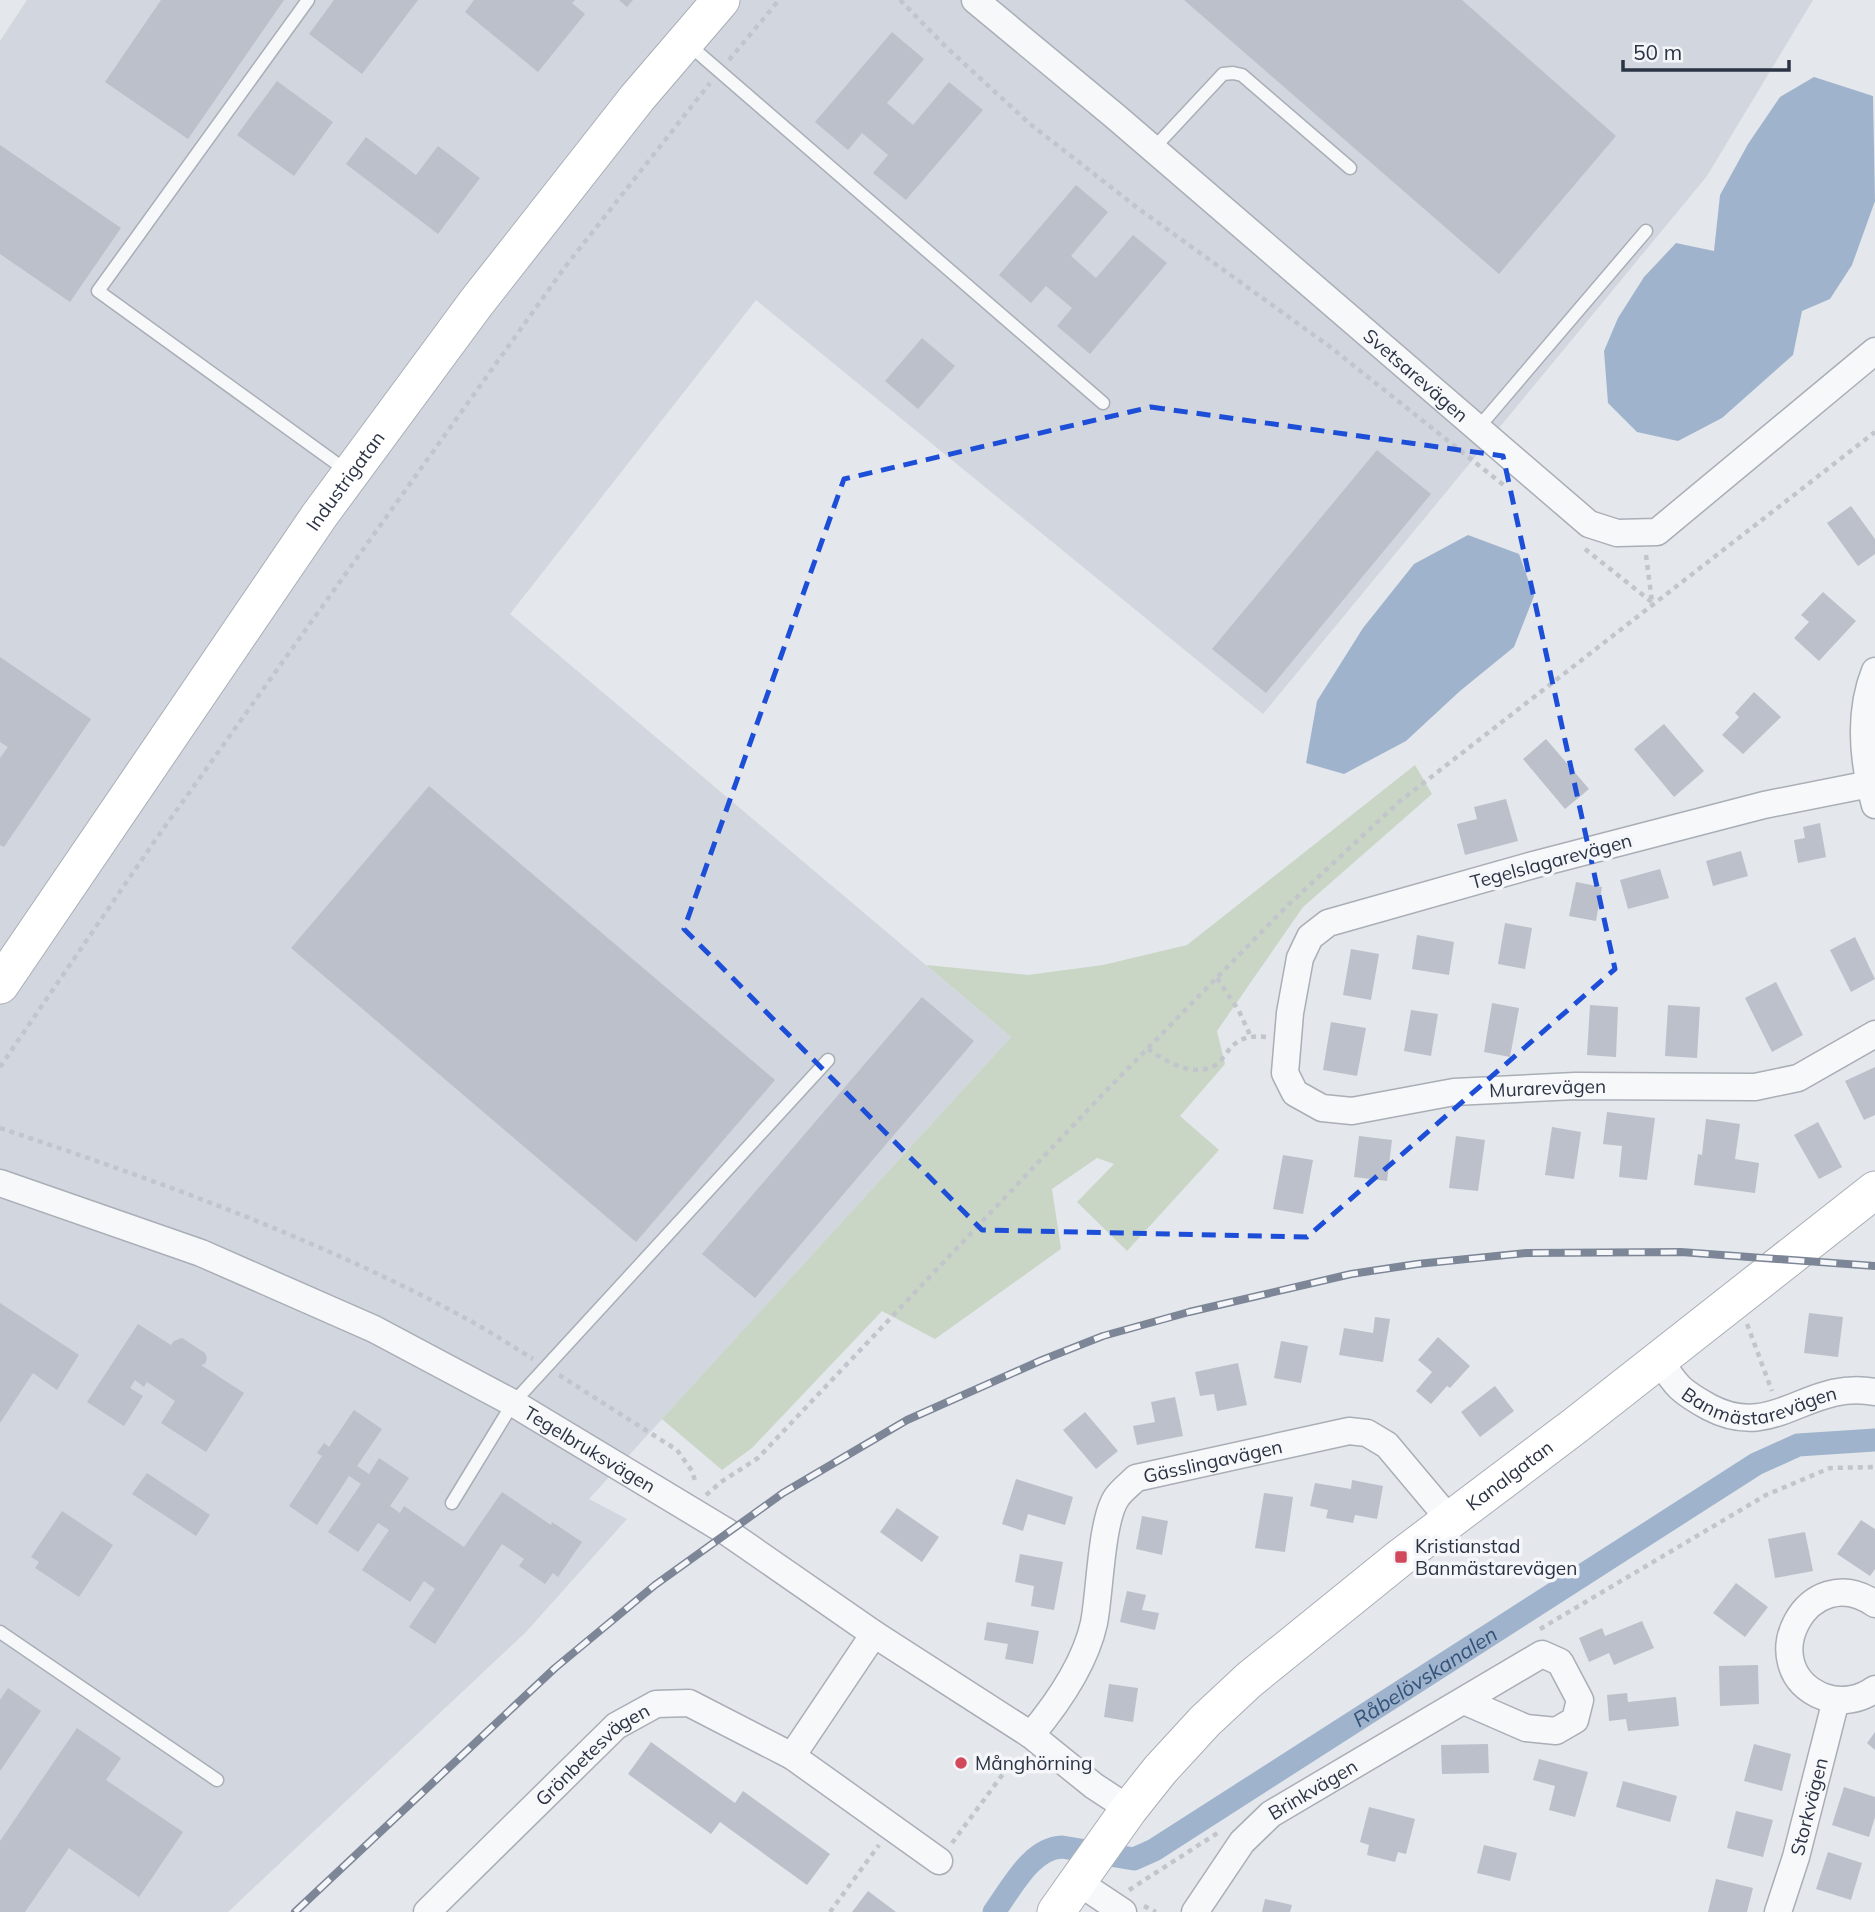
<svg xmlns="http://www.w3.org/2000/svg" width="1875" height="1912" viewBox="0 0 1875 1912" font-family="Mulish,sans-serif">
<rect width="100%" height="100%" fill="#e4e7ec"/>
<path fill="#d2d6de" d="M27,0H1813L1707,176L1263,714L756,300L510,614L1011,1037L589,1499L627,1519L526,1632L228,1912H0V41Z"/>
<path fill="#c9d6c5" d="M1415,765L1432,794L1303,907L1217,1031L1225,1064L1180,1116L1219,1150L1127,1251L1077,1202L1114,1164L1097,1158L1052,1189L1061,1249L935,1339L882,1311L752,1448L722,1470L662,1419L1011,1037L926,965L1028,975L1103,965L1187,945Z"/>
<path fill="#9fb4cc" d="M1814,77L1873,96L1875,201L1852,265L1830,299L1802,311L1793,355L1722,418L1678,441L1637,432L1608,403L1604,351L1618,318L1644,277L1676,243L1714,251L1720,195L1748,144L1780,97Z
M1468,535L1519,554L1534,596L1514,647L1460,691L1406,741L1344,774L1306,763L1317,701L1363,628L1414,564Z"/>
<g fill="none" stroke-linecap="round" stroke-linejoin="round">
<path stroke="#9fb4cc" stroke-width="23" id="s1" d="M994,1912C1011,1889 1031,1848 1062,1847L1134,1859L1154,1850L1756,1464L1798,1445L1875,1440"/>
</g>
<path fill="#bbc0ca" d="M161,0H284L188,139L105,82Z
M334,0H418L362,74L309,34Z
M474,0H575L572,3L585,14L538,72L465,12Z
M619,0H633L627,7Z
M1184,0H1462L1616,136L1499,274Z
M892,32L924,59L887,103L913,125L949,82L983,110L906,200L873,173L888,155L862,133L848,150L815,122Z
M277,81L333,122L294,176L237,135Z
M366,137L416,175L438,146L480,178L438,234L346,164Z
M0,145L121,228L70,302L0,254Z
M1076,185L1108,212L1071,256L1096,278L1133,235L1167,263L1090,354L1057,326L1072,308L1046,286L1031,303L999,275Z
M922,338L955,366L918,409L885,381Z
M1377,450L1431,494L1266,693L1212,649Z
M1851,506L1875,539V554L1858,566L1827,523Z
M1823,592L1856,621L1819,661L1794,638L1809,622L1801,615Z
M0,657L91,719L4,847L0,845V758L8,747L0,742Z
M1754,692L1781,717L1743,754L1722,735L1739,717L1735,713Z
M1664,724L1704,771L1674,797L1634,749Z
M1546,739L1589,789L1565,809L1523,759Z
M429,786L775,1080L636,1242L291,948Z
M1506,799L1518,841L1465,855L1457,824L1477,819L1474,807Z
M1820,823L1826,857L1798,863L1794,840L1805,838L1803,827Z
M1741,851L1748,876L1713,886L1706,861Z
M1660,869L1669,898L1628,909L1620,880Z
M1576,882L1602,887L1596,921L1569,916Z
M1505,923L1532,928L1525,969L1498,964Z
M1417,935L1454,942L1449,975L1412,969Z
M1855,937L1875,979L1851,992L1830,950Z
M1351,949L1379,954L1371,1000L1343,995Z
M1776,982L1803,1035L1772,1052L1745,998Z
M922,997L974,1041L755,1298L702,1254Z
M1492,1003L1519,1008L1510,1057L1484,1052Z
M1590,1005L1618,1007L1616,1057L1587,1055Z
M1668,1005L1700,1007L1697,1058L1665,1056Z
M1411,1010L1438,1014L1431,1056L1404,1051Z
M1331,1022L1366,1028L1357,1076L1323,1070Z
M1875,1067V1115L1864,1120L1845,1081Z
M1607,1112L1655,1118L1647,1180L1619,1177L1622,1146L1603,1144Z
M1706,1119L1740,1124L1735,1159L1759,1163L1755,1193L1694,1185L1698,1154L1702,1155Z
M1818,1122L1842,1167L1819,1179L1794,1135Z
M1552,1127L1581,1132L1574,1179L1545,1175Z
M1359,1136L1392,1140L1387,1181L1354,1177Z
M1456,1136L1485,1140L1478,1191L1449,1188Z
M1283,1155L1313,1160L1303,1214L1273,1209Z
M0,1303L79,1355L57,1390L33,1373L0,1423Z
M1809,1313L1843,1317L1838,1357L1804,1353Z
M1375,1317L1390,1319L1383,1362L1339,1355L1344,1328L1373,1333Z
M138,1324L171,1345L174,1341L182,1338L205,1353L207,1358L205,1364L201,1365L244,1393L206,1452L161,1423L175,1401L147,1382L144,1387L135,1380L130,1388L143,1396L124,1426L87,1402Z
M1438,1337L1470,1366L1450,1388L1447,1386L1431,1404L1416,1391L1432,1372L1418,1360Z
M1281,1341L1308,1346L1301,1383L1274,1378Z
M1238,1363L1247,1405L1217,1411L1214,1394L1200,1396L1195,1372Z
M1495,1386L1514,1411L1480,1437L1461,1412Z
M1175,1397L1183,1436L1137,1445L1133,1426L1155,1422L1151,1402Z
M354,1410L382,1429L357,1466L369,1474L379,1458L409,1478L390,1506L400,1513L404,1506L464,1547L502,1492L551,1525L552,1522L582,1542L558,1577L553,1573L545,1584L519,1566L524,1559L502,1544L435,1644L409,1627L435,1589L424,1581L410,1602L362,1570L389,1530L378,1523L358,1552L328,1532L361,1484L349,1476L317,1525L289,1506L322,1456L317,1453L324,1443L329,1447Z
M1085,1412L1118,1451L1096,1469L1063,1430Z
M147,1473L210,1515L196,1536L132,1494Z
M1016,1479L1073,1497L1065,1525L1028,1514L1023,1531L1002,1524Z
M1352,1480L1383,1486L1377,1519L1355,1515L1353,1523L1326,1518L1328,1510L1310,1506L1315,1483L1351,1489Z
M1264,1493L1293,1497L1285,1552L1255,1548Z
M897,1508L939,1537L922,1562L880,1532Z
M62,1511L113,1545L79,1597L35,1568L39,1562L31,1557Z
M1142,1516L1168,1521L1162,1555L1136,1549Z
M1861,1520L1875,1529V1569L1870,1576L1837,1554Z
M1805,1532L1813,1571L1775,1578L1768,1539Z
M1020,1554L1063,1562L1054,1610L1031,1606L1034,1586L1015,1582Z
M1736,1583L1768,1607L1745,1637L1713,1613Z
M1127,1591L1146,1595L1142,1610L1159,1613L1155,1630L1120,1622Z
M1642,1621L1654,1648L1614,1665L1609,1653L1589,1662L1579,1638L1602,1628L1605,1636Z
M987,1622L1039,1631L1033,1664L1005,1659L1008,1644L984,1640Z
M1758,1665L1759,1704L1720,1706L1719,1666Z
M1109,1684L1138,1688L1133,1722L1104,1717Z
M8,1688L41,1711L0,1771V1700Z
M1627,1693L1628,1702L1676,1697L1679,1726L1628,1731L1626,1719L1609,1721L1607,1695Z
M77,1728L121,1758L106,1780L183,1832L139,1897L69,1848L25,1912H0V1841Z
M1875,1732V1750L1867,1743Z
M651,1742L735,1803L743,1791L830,1854L807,1885L720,1822L711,1834L628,1774Z
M1488,1744L1489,1773L1442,1774L1441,1745Z
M1754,1744L1791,1754L1782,1791L1744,1781Z
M1539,1759L1588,1772L1575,1817L1549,1810L1555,1786L1533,1780Z
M1623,1781L1677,1796L1670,1822L1616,1807Z
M1844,1787L1875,1797V1817L1869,1837L1832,1825Z
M1369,1807L1415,1819L1406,1854L1398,1852L1395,1862L1367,1855L1369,1845L1360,1842Z
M1736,1811L1773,1820L1763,1857L1727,1848Z
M1484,1845L1517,1853L1510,1881L1477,1873Z
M1828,1852L1862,1863L1851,1900L1816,1889Z
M1716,1879L1753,1888L1747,1912H1708Z
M868,1891L896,1912H852Z
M1265,1899L1292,1905L1290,1912H1262Z"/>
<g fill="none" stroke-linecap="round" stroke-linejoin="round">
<defs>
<path id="lane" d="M308,0L98,291L347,471
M688,44L1103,403
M1153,149L1223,74L1233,73L1242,75L1350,168
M1478,428L1646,231
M452,1503L513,1403L828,1060
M0,1632L217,1780"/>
<g id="street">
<path id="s2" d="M975,0L1116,117L1589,524L1617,533L1657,532L1875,351"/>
<path d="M1875,671C1858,713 1863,762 1875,805"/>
<path id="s3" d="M1875,783L1764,805L1533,865L1328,923L1310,937L1300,958L1290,1013L1285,1073L1295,1093L1322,1108L1352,1111L1454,1092L1575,1086L1755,1087L1798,1078L1875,1034"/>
<path id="s4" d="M0,1183L201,1253L374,1329L513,1403L727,1532L874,1634L1031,1735L1094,1786L1129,1809"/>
<path id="s5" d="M1660,1360C1676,1387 1682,1392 1709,1407C1775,1442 1807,1379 1875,1392"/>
<path d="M1875,1604C1808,1557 1750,1668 1824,1697C1841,1703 1860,1700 1875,1689"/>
<path id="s6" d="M1031,1735C1057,1704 1085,1664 1094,1623C1100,1593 1101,1519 1117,1497C1122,1490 1130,1484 1136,1478L1349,1431L1367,1433L1387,1445L1450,1520"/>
<path d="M792,1756L874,1634"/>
<path d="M1078,1882L1123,1912"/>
<path id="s7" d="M427,1912L616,1726L656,1704L689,1703L792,1756L939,1861"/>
<path id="s8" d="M1195,1912L1242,1842L1271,1814L1542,1654L1560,1662L1580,1700L1575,1720L1556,1731L1526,1728L1464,1701"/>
<path id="s9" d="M1778,1912L1796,1857L1836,1700"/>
</g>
<g id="secondary">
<path id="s10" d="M0,985L319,516L476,303L637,98L721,0"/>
<path id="s11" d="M1056,1912L1129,1809L1160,1770L1205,1721L1249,1680L1401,1557L1576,1425L1875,1190"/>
</g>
</defs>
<use href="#lane" stroke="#a9aeb7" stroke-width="15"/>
<use href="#street" stroke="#a9aeb7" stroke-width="29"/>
<use href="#secondary" stroke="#a9aeb7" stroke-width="39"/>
<path stroke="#c2c5cb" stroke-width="4.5" stroke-dasharray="5 5" stroke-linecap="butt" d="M900,0L945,46L1030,124L1139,209L1329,346L1506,487
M729,60L779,0
M1585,549L1653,603
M1646,555L1652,602
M1217,978L1239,1011L1250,1035
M1148,1049C1167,1062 1194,1079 1217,1064C1221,1061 1225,1055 1228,1051C1238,1038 1250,1035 1266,1037
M0,1067L156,839L565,267L710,83
M0,1128C158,1181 317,1238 465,1318C488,1330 510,1345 533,1359
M1747,1324L1772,1391
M559,1375L677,1450L692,1471L696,1484
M706,1495L721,1482L758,1458L1102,1095L1284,909L1399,802L1875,432
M1540,1629L1766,1495L1830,1468L1875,1467
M952,1843L1017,1755
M1129,1890L1219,1832
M1144,1906L1156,1912
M830,1912L879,1845"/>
<use href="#lane" stroke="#f7f8fa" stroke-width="12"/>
<use href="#street" stroke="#f7f8fa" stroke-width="26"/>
<use href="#secondary" stroke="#fff" stroke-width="37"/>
<defs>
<path id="rail" d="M295,1912L555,1668L655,1585L783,1493L907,1420L1042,1360L1103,1336L1189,1312L1351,1274L1417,1264L1527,1253L1681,1252L1875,1266"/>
</defs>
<use href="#rail" stroke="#7d8696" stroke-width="8"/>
<use href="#rail" stroke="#f4f6f9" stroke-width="5" stroke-dasharray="16" stroke-linecap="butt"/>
</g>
<path fill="none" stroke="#1d4ed8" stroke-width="5" stroke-dasharray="14 9" stroke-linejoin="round" d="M1151,407L1503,456L1615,969L1307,1237L982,1230L684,929L844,479Z"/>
<g fill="#d1495b" stroke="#f4f6f9" stroke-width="2.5">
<rect x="1394" y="1550" width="14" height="14" rx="3.5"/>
<circle cx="961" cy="1763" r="7"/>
</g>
<g text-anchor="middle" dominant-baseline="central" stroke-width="7" stroke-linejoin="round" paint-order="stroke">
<g font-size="19" fill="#2b3445" stroke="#f4f6f9">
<text stroke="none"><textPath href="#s2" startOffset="579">Svetsarevägen</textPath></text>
<text stroke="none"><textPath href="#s10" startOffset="611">Industrigatan</textPath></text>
<text transform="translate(1551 861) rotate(-15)">Tegelslagarevägen</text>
<text stroke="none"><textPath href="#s3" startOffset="1008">Murarevägen</textPath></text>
<text stroke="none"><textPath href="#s5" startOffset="121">Banmästarevägen</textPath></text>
<text stroke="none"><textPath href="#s4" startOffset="649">Tegelbruksvägen</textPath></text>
<text stroke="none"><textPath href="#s6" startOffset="364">Gässlingavägen</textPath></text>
<text stroke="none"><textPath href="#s11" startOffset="634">Kanalgatan</textPath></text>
<text stroke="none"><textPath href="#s7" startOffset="229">Grönbetesvägen</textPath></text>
<text stroke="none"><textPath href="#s8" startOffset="173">Brinkvägen</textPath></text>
<text stroke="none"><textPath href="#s9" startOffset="110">Storkvägen</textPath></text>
</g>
<g font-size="19" fill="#2b3445" stroke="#f4f6f9" text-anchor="start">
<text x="1415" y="1546">Kristianstad<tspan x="1415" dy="22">Banmästarevägen</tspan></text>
<text x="975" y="1763">Månghörning</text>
</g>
<g font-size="21" font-style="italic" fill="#34527a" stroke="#f4f6f9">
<text stroke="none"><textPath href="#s1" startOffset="514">Råbelövskanalen</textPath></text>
</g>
</g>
<path d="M1623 60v10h166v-10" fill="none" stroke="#2b3445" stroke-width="3.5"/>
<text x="1633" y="60" font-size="21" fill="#2b3445" stroke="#f4f6f9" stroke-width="5" paint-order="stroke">50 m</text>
</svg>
